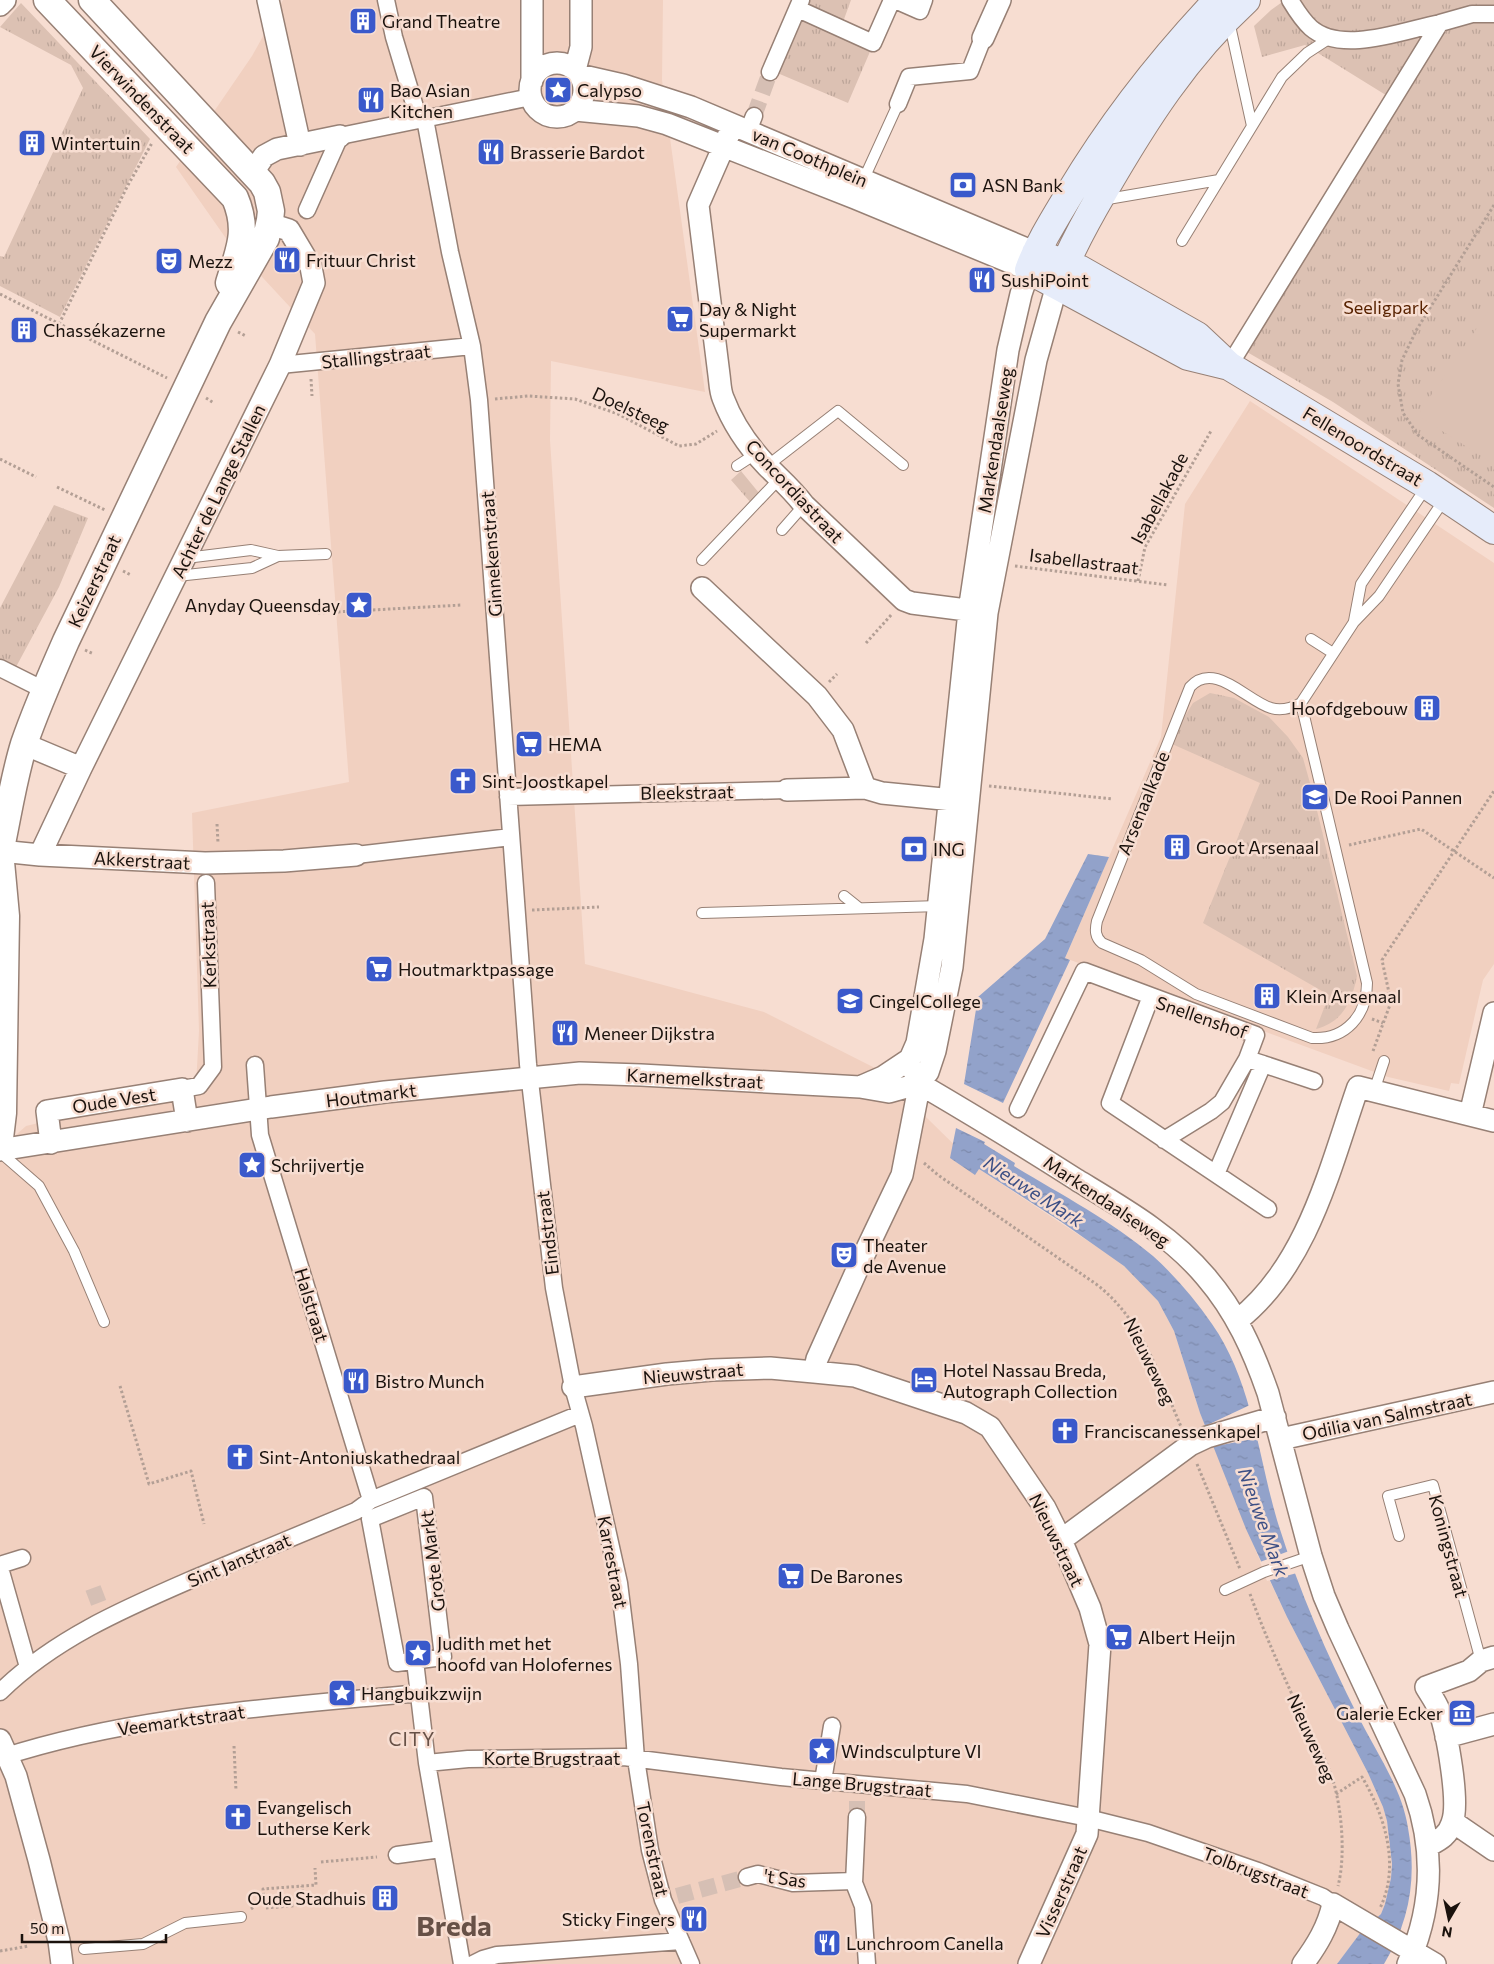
<svg xmlns="http://www.w3.org/2000/svg" width="1494" height="1964" viewBox="0 0 1494 1964" font-family="Commissioner,sans-serif">
<defs>
<pattern id="grass-tufts" width="24" height="20" patternUnits="userSpaceOnUse" patternTransform="scale(1.25)"><rect width="24" height="20" fill="#dcc1b3"/><path d="M3 7l-1-3M5 7V3M7 7l1-3M15 17l-1-3M17 17v-4M19 17l1-3" fill="none" stroke="#bca599"/></pattern>
<pattern id="water-ripples" width="26" height="14" patternUnits="userSpaceOnUse" patternTransform="scale(1.25)"><rect width="26" height="14" fill="#92a2ca"/><path d="M2 4q2-2 4 0t4 0M15 11q2-2 4 0t4 0" fill="none" stroke="#7d8aac"/></pattern>
</defs>
<rect width="100%" height="100%" fill="#f7ddd1"/>
<path fill="#f1d0c0" d="M283,0H663L662,80L705,392L551,361L550,440L585,964L764,1012L877,1069L979,1169L1117,1260L1137,1278L1158,1301L1174,1331L1200,1413L1258,1556L1287,1617L1368,1773L1383,1807L1387,1821L1392,1864L1391,1878L1385,1904L1381,1914L1361,1932L1337,1964H0V1149L26,1126L196,1085L199,1031L192,813L349,782L315,334L225,237L176,167L252,56Z
M1250,401L1494,563V964L1483,980L1459,1084L1451,1083L1449,1091L1388,1077L1065,958L1161,737L1185,504Z"/>
<path fill="url(#grass-tufts)" d="M807,0H851L843,22L804,6Z
M1285,0H1494V508L1333,402L1247,352L1389,97L1305,45L1262,57L1254,26L1271,10Z
M21,3L150,139L60,317L0,286V256L4,257L83,88L71,65L0,27Z
M799,16L872,47L848,103L775,72Z
M741,471L759,493L751,503L731,480Z
M54,505L88,518L59,587L16,667L0,660V608Z
M1210,693L1234,698L1269,717L1288,737L1303,758L1313,794L1357,976C1352,1001 1343,1022 1316,1029L1329,995L1203,923L1260,783L1172,744L1182,721L1193,703Z"/>
<path fill="#dcc1b3" d="M1494,303V464L1420,417L1421,410Z"/>
<path fill="url(#water-ripples)" d="M1088,854L1109,857L1065,958L1070,960L1003,1103L964,1084L978,997L1045,939Z
M956,1128L985,1142L984,1144L1015,1163L1014,1166C1060,1194 1112,1221 1153,1256C1175,1276 1195,1299 1212,1324C1252,1381 1258,1455 1277,1520C1298,1588 1326,1653 1358,1716C1376,1752 1402,1788 1408,1828C1417,1877 1410,1921 1384,1964H1337L1361,1932L1381,1914L1385,1904L1391,1878L1392,1864L1387,1821L1383,1807L1368,1773L1287,1617L1246,1529L1200,1413L1174,1331L1158,1301L1124,1266L1060,1221L979,1169L975,1175L950,1158Z"/>
<path fill="#f7ddd1" d="M1250,1405L1258,1438L1211,1447L1203,1427Z
M1289,1551L1297,1573L1267,1581L1260,1562Z"/>
<g fill="none" stroke-linecap="round" stroke-linejoin="round">
<path stroke="#d6bfb4" stroke-width="16" stroke-dasharray="16 8" stroke-linecap="butt" d="M754,116L770,72
M93,1588L101,1609
M857,1817V1795
M677,1896L747,1877"/>
<defs>
<path id="service" d="M1229,21L1252,126
M862,183L898,104
M1102,200L1219,180
M1182,241L1282,77L1307,53L1330,38
M737,466L757,453
M767,466L838,411L903,465
M782,530L804,505
M186,558L251,550L278,556L326,554
M702,560L780,478
M177,576L252,568L278,556
M1354,621L1361,584L1427,486
M1311,639L1333,653
M1301,703L1367,983C1367,1015 1346,1040 1312,1038L1196,994L1141,960L1102,943C1095,937 1095,930 1097,921L1190,687C1214,660 1247,701 1271,708C1281,711 1292,708 1301,703L1354,622L1379,596L1446,497
M844,896L859,908
M702,913L940,906
M1374,1091L1384,1061
M0,1152L39,1186L74,1251L104,1322
M1399,1536L1388,1496L1433,1485L1481,1661
M1225,1590L1264,1572L1311,1556
M84,1949L143,1944L185,1923L241,1917"/>
<path id="pedestrian" d="M386,0L394,37L419,120
M895,0L920,11L924,0
M1290,0C1296,10 1302,20 1311,28C1342,55 1404,30 1440,23
M798,9L873,43L892,0
M770,72L801,0
M898,104L909,77L970,71L983,38
M425,119L450,252L472,346L479,400L528,1064L554,1288L573,1387L584,1426L619,1583L629,1664L636,1759L650,1850L663,1900L691,1964
M748,131L754,116
M307,210L340,136L531,97
M280,365L472,346
M1229,366L1440,23L1472,14H1494
M0,668L44,690
M508,797L787,790
M356,855L511,837
M255,1065L260,1135L371,1500
M182,1089L199,1086L213,1067L206,883
M1018,1109L1084,971L1151,996
M1164,1140L1211,1111L1222,1102L1247,1059
M1216,1174L1110,1103L1151,996L1256,1035L1247,1059L1263,1064
M1268,1209L1216,1174L1263,1064L1314,1081
M424,1497L443,1657L397,1663L370,1519Z
M0,1565L22,1558
M0,1568L28,1667
M415,1661L427,1763L462,1964
M0,1692C55,1638 126,1608 195,1578C249,1555 303,1533 356,1511L371,1500L580,1414
M0,1758C135,1714 278,1707 419,1693
M427,1763L468,1759L624,1757L781,1777L967,1794L1088,1818L1148,1833L1258,1871L1323,1897L1333,1904
M823,1781L832,1726
M857,1817L854,1883L863,1906L867,1964
M397,1855L441,1849
M747,1877L758,1874L793,1883L854,1881
M473,1964L483,1959L497,1955L681,1941"/>
<path id="minor" d="M268,0L300,145
M0,5L5,0
M983,38L1000,0
M530 90a27 27 0 1 1 54 0a27 27 0 1 1-54 0Z
M575,70L581,47V0
M579,75L623,85L691,107L1036,253
M532,81V0
M575,110L638,116L667,124L855,198L1029,270L1021,294L1008,350L969,611L935,939L917,1043L910,1059L883,1077L860,1087
M733,125L698,205L719,375C720,382 720,391 723,398C732,422 749,447 767,466C780,479 793,490 804,505L904,600L912,603L982,612
M253,172L264,156L277,149L340,136
M702,588L817,696L843,730L865,788
M24,744L81,768
M787,790L865,788L882,793L963,801
M0,851L40,855L205,863L284,861L356,855
M40,855L81,768L280,365L314,283L311,267L289,230L270,224
M913,1070L920,1082L925,1087C976,1117 1027,1148 1077,1180C1123,1208 1171,1235 1206,1277C1236,1312 1253,1350 1268,1393L1311,1556L1324,1596L1338,1629L1415,1794C1435,1851 1432,1909 1408,1964
M1470,1115L1494,1013
M51,1143L47,1111L182,1089L187,1121
M0,1150L271,1107L385,1092L580,1073L641,1075L860,1087L889,1092L914,1085L920,1082L928,1072L935,1051L952,967L987,613L1036,360L1057,285
M1238,1320C1308,1265 1330,1167 1358,1087L1494,1121
M814,1372L817,1359L861,1261L902,1175L920,1082
M573,1387L667,1374L712,1370L770,1368L814,1372L855,1376L966,1413L990,1427L1045,1508L1061,1540L1090,1608L1100,1644L1087,1834L1029,1964
M1281,1439L1494,1392
M1061,1540L1190,1445L1207,1437L1275,1417
M1446,1737L1494,1724
M0,1740L16,1776L39,1860L59,1941L62,1964
M1453,1822L1494,1850
M1428,1846C1439,1840 1448,1836 1452,1823C1460,1803 1447,1732 1439,1710C1436,1702 1430,1694 1426,1687L1469,1671L1481,1661L1494,1657
M1303,1964C1317,1945 1328,1927 1333,1904L1435,1964"/>
<path id="tertiary" d="M47,0L235,198C249,231 239,250 229,283
M0,853C8,816 13,780 24,744C36,709 51,675 66,641L218,322L266,238L270,220L271,211L267,192L262,183L92,0
M0,1138L3,1113L6,916L0,851"/>
<path id="secondary" d="M1218,0C1162,59 1112,123 1070,193C1055,218 1039,243 1029,270L1188,356L1229,366
M1036,253L1079,269L1197,336L1229,366L1427,485L1494,530
M1058,281C1070,250 1086,221 1103,192C1144,121 1185,56 1246,0"/>
</defs>
<use href="#service" stroke="#978075" stroke-width="12"/>
<use href="#pedestrian" stroke="#978075" stroke-width="19"/>
<use href="#minor" stroke="#978075" stroke-width="24"/>
<use href="#tertiary" stroke="#978075" stroke-width="29"/>
<use href="#secondary" stroke="#978075" stroke-width="30"/>
<path stroke="#b39f95" stroke-width="3" stroke-dasharray="2.5 2.5" stroke-linecap="butt" d="M1494,205L1417,329L1402,360L1398,384L1403,413L1418,435L1494,487
M0,294L167,378
M59,324L128,185L152,143
M238,332L246,336
M311,379L312,396
M206,398L214,403
M495,399L528,396L575,399L618,414L679,446L696,444L717,431
M0,459L36,477
M57,487L105,510
M1015,566L1168,585
M123,571L131,575
M1138,581L1145,547L1211,431
M318,613L462,605
M866,643L892,614
M85,650L94,654
M829,682L837,674
M989,786L1113,799
M217,824L218,843
M1349,845L1421,829L1494,878
M532,910L599,907
M1372,1019L1383,1023
M1373,1051L1391,1002L1382,960L1494,791
M924,1163L938,1175L1096,1284C1143,1320 1159,1376 1182,1429
M120,1386L149,1484L191,1471L204,1524
M1197,1464L1240,1569
M1250,1594C1265,1635 1283,1675 1301,1714C1310,1734 1323,1752 1330,1772C1342,1802 1346,1856 1338,1886
M234,1746L236,1791
M1336,1794L1362,1777C1384,1814 1401,1865 1380,1908
M321,1862L377,1857
M264,1899L265,1908L303,1905L302,1886
M251,1909L264,1899L263,1889L316,1885L315,1868
M0,1951L29,1946"/>
<use href="#service" stroke="#fff" stroke-width="10"/>
<use href="#pedestrian" stroke="#fff" stroke-width="16"/>
<use href="#minor" stroke="#fff" stroke-width="21"/>
<use href="#tertiary" stroke="#fff" stroke-width="26"/>
<use href="#secondary" stroke="#e6ecfa" stroke-width="28"/>
</g>
<defs>
<symbol id="building-square" viewBox="-11 -11 22 22"><rect x="-9" y="-9" width="18" height="18" rx="4" fill="#3a59cb" stroke="#f7ddd1"/><path d="M-4-6H4V6H1V3H-1V6H-4ZM-2.5-4.3h1.7v1.8h-1.7ZM.8-4.3h1.7v1.8H.8ZM-2.5-1h1.7V.8h-1.7ZM.8-1h1.7V.8H.8Z" fill="#fff"/></symbol>
<symbol id="sight-square" viewBox="-11 -11 22 22"><rect x="-9" y="-9" width="18" height="18" rx="4" fill="#3a59cb" stroke="#f7ddd1"/><path d="M0-6L1.8-2.2L6-1.7L2.9 1.2L3.7 5.4L0 3.3L-3.7 5.4L-2.9 1.2L-6-1.7L-1.8-2.2Z" fill="#fff"/></symbol>
<symbol id="restaurant-square" viewBox="-11 -11 22 22"><rect x="-9" y="-9" width="18" height="18" rx="4" fill="#3a59cb" stroke="#f7ddd1"/><path d="M-5-6h1v4h1v-4h1v4h1v-4h1v5L-1.5 .5V6h-2V.5L-5-1ZM5-6V6H3V1.5H1.5Q1.5-4 5-6Z" fill="#fff"/></symbol>
<symbol id="bank-square" viewBox="-11 -11 22 22"><rect x="-9" y="-9" width="18" height="18" rx="4" fill="#3a59cb" stroke="#f7ddd1"/><path d="M-6-4H6V4H-6ZM0-2.3a2.3 2.3 0 1 0 0 4.6a2.3 2.3 0 1 0 0-4.6Z" fill="#fff"/></symbol>
<symbol id="theatre-square" viewBox="-11 -11 22 22"><rect x="-9" y="-9" width="18" height="18" rx="4" fill="#3a59cb" stroke="#f7ddd1"/><path d="M-5-5.5Q0-4 5-5.5V0Q5 5 0 6Q-5 5-5 0ZM-3.3-2.5H-1v1.5H-3.3ZM1-2.5H3.3v1.5H1ZM-2.8 1Q0 5.5 2.8 1Z" fill="#fff"/></symbol>
<symbol id="supermarket-square" viewBox="-11 -11 22 22"><rect x="-9" y="-9" width="18" height="18" rx="4" fill="#3a59cb" stroke="#f7ddd1"/><path d="M-6-5.5h2.5l.6 2H6L4.5 2H-2.5L-4.4-4H-6ZM-1.5 3.2a1.3 1.3 0 1 0 .1 0ZM3 3.2a1.3 1.3 0 1 0 .1 0Z" fill="#fff"/></symbol>
<symbol id="church-square" viewBox="-11 -11 22 22"><rect x="-9" y="-9" width="18" height="18" rx="4" fill="#3a59cb" stroke="#f7ddd1"/><path d="M-1.2-6h2.4v3.5h3.3v2.4h-3.3V6h-2.4V-.1h-3.3v-2.4h3.3Z" fill="#fff"/></symbol>
<symbol id="school-square" viewBox="-11 -11 22 22"><rect x="-9" y="-9" width="18" height="18" rx="4" fill="#3a59cb" stroke="#f7ddd1"/><path d="M0-5L7-2L0 1L-7-2ZM-4 1L0 2.5L4 1V4Q0 6-4 4Z" fill="#fff"/></symbol>
<symbol id="hotel-square" viewBox="-11 -11 22 22"><rect x="-9" y="-9" width="18" height="18" rx="4" fill="#3a59cb" stroke="#f7ddd1"/><path d="M-6-4.5h1.5V1H6V5H4.5V3h-9V5H-6ZM-4 0a1.8 1.8 0 1 1 3.6 0ZM.5 0V-2.5h3Q6-2.5 6 0Z" fill="#fff"/></symbol>
<symbol id="museum-square" viewBox="-11 -11 22 22"><rect x="-9" y="-9" width="18" height="18" rx="4" fill="#3a59cb" stroke="#f7ddd1"/><path d="M0-6L6-3V-2H-6V-3ZM-5-1h2V3h-2ZM-1-1h2V3h-2ZM3-1h2V3H3ZM-6 4H6V6H-6Z" fill="#fff"/></symbol>
</defs>
<g fill-rule="evenodd">
<use href="#building-square" x="347" y="5" width="32" height="32"/>
<use href="#sight-square" x="542" y="74" width="32" height="32"/>
<use href="#restaurant-square" x="355" y="84" width="32" height="32"/>
<use href="#building-square" x="16" y="127" width="32" height="32"/>
<use href="#restaurant-square" x="475" y="136" width="32" height="32"/>
<use href="#bank-square" x="947" y="169" width="32" height="32"/>
<use href="#restaurant-square" x="271" y="244" width="32" height="32"/>
<use href="#theatre-square" x="153" y="245" width="32" height="32"/>
<use href="#restaurant-square" x="966" y="264" width="32" height="32"/>
<use href="#supermarket-square" x="664" y="303" width="32" height="32"/>
<use href="#building-square" x="8" y="314" width="32" height="32"/>
<use href="#sight-square" x="343" y="589" width="32" height="32"/>
<use href="#building-square" x="1411" y="692" width="32" height="32"/>
<use href="#supermarket-square" x="513" y="728" width="32" height="32"/>
<use href="#church-square" x="447" y="765" width="32" height="32"/>
<use href="#school-square" x="1299" y="781" width="32" height="32"/>
<use href="#building-square" x="1161" y="831" width="32" height="32"/>
<use href="#bank-square" x="898" y="833" width="32" height="32"/>
<use href="#supermarket-square" x="363" y="953" width="32" height="32"/>
<use href="#building-square" x="1251" y="980" width="32" height="32"/>
<use href="#school-square" x="834" y="985" width="32" height="32"/>
<use href="#restaurant-square" x="549" y="1017" width="32" height="32"/>
<use href="#sight-square" x="236" y="1149" width="32" height="32"/>
<use href="#theatre-square" x="828" y="1239" width="32" height="32"/>
<use href="#hotel-square" x="908" y="1364" width="32" height="32"/>
<use href="#restaurant-square" x="340" y="1365" width="32" height="32"/>
<use href="#church-square" x="1049" y="1415" width="32" height="32"/>
<use href="#church-square" x="224" y="1441" width="32" height="32"/>
<use href="#supermarket-square" x="775" y="1560" width="32" height="32"/>
<use href="#supermarket-square" x="1103" y="1621" width="32" height="32"/>
<use href="#sight-square" x="402" y="1637" width="32" height="32"/>
<use href="#sight-square" x="326" y="1677" width="32" height="32"/>
<use href="#museum-square" x="1446" y="1697" width="32" height="32"/>
<use href="#sight-square" x="806" y="1735" width="32" height="32"/>
<use href="#church-square" x="222" y="1801" width="32" height="32"/>
<use href="#building-square" x="369" y="1882" width="32" height="32"/>
<use href="#restaurant-square" x="678" y="1903" width="32" height="32"/>
<use href="#restaurant-square" x="811" y="1927" width="32" height="32"/>
</g>
<g text-anchor="middle" dominant-baseline="central" stroke-width="5" stroke-linejoin="round" paint-order="stroke">
<g font-size="18" fill="#1a120d" stroke="#f7ddd1" text-anchor="start">
<text x="382" y="21">Grand Theatre</text>
<text x="390" y="90">Bao Asian<tspan x="390" dy="21">Kitchen</tspan></text>
<text x="577" y="90">Calypso</text>
<text x="51" y="143">Wintertuin</text>
<text x="510" y="152">Brasserie Bardot</text>
<text x="982" y="185">ASN Bank</text>
<text x="306" y="260">Frituur Christ</text>
<text x="188" y="261">Mezz</text>
<text x="1001" y="280">SushiPoint</text>
<text x="699" y="309">Day &amp; Night<tspan x="699" dy="21">Supermarkt</tspan></text>
<text x="43" y="330">Chassékazerne</text>
<text x="340" y="605" text-anchor="end">Anyday Queensday</text>
<text x="1408" y="708" text-anchor="end">Hoofdgebouw</text>
<text x="548" y="744">HEMA</text>
<text x="482" y="781">Sint-Joostkapel</text>
<text x="1334" y="797">De Rooi Pannen</text>
<text x="1196" y="847">Groot Arsenaal</text>
<text x="933" y="849">ING</text>
<text x="398" y="969">Houtmarktpassage</text>
<text x="1286" y="996">Klein Arsenaal</text>
<text x="869" y="1001">CingelCollege</text>
<text x="584" y="1033">Meneer Dijkstra</text>
<text x="271" y="1165">Schrijvertje</text>
<text x="863" y="1245">Theater<tspan x="863" dy="21">de Avenue</tspan></text>
<text x="943" y="1370">Hotel Nassau Breda,<tspan x="943" dy="21">Autograph Collection</tspan></text>
<text x="375" y="1381">Bistro Munch</text>
<text x="1084" y="1431">Franciscanessenkapel</text>
<text x="259" y="1457">Sint-Antoniuskathedraal</text>
<text x="810" y="1576">De Barones</text>
<text x="1138" y="1637">Albert Heijn</text>
<text x="437" y="1643">Judith met het<tspan x="437" dy="21">hoofd van Holofernes</tspan></text>
<text x="361" y="1693">Hangbuikzwijn</text>
<text x="1443" y="1713" text-anchor="end">Galerie Ecker</text>
<text x="841" y="1751">Windsculpture VI</text>
<text x="257" y="1807">Evangelisch<tspan x="257" dy="21">Lutherse Kerk</tspan></text>
<text x="366" y="1898" text-anchor="end">Oude Stadhuis</text>
<text x="675" y="1919" text-anchor="end">Sticky Fingers</text>
<text x="846" y="1943">Lunchroom Canella</text>
</g>
<g font-size="18" fill="#1a120d" stroke="#f7ddd1">
<text transform="translate(142 99) rotate(46)">Vierwindenstraat</text>
<text transform="translate(810 157) rotate(23)">van Coothplein</text>
<text transform="translate(376 356) rotate(-6)">Stallingstraat</text>
<text transform="translate(631 409) rotate(25)">Doelsteeg</text>
<text transform="translate(995 440) rotate(-81)">Markendaalseweg</text>
<text transform="translate(1363 446) rotate(31)">Fellenoordstraat</text>
<text transform="translate(218 491) rotate(-64)">Achter de Lange Stallen</text>
<text transform="translate(795 491) rotate(47)">Concordiastraat</text>
<text transform="translate(1159 498) rotate(-62)">Isabellakade</text>
<text transform="translate(491 554) rotate(-94)">Ginnekenstraat</text>
<text transform="translate(1084 561) rotate(7)">Isabellastraat</text>
<text transform="translate(94 581) rotate(-65)">Keizerstraat</text>
<text transform="translate(687 792) rotate(-1)">Bleekstraat</text>
<text transform="translate(1143 803) rotate(-68)">Arsenaalkade</text>
<text transform="translate(142 860) rotate(3)">Akkerstraat</text>
<text transform="translate(208 945) rotate(-92)">Kerkstraat</text>
<text transform="translate(1202 1017) rotate(19)">Snellenshof</text>
<text transform="translate(695 1078) rotate(3)">Karnemelkstraat</text>
<text transform="translate(371 1095) rotate(-7)">Houtmarkt</text>
<text transform="translate(114 1100) rotate(-9)">Oude Vest</text>
<text transform="translate(1107 1201) rotate(34)">Markendaalseweg</text>
<text transform="translate(547 1233) rotate(-97)">Eindstraat</text>
<text transform="translate(312 1305) rotate(73)">Halstraat</text>
<text transform="translate(1150 1361) rotate(64)">Nieuweweg</text>
<text transform="translate(693 1373) rotate(-5)">Nieuwstraat</text>
<text transform="translate(1387 1416) rotate(-12)">Odilia van Salmstraat</text>
<text transform="translate(1057 1540) rotate(64)">Nieuwstraat</text>
<text transform="translate(1449 1546) rotate(75)">Koningstraat</text>
<text transform="translate(239 1560) rotate(-23)">Sint Janstraat</text>
<text transform="translate(432 1561) rotate(-97)">Grote Markt</text>
<text transform="translate(613 1562) rotate(79)">Karrestraat</text>
<text transform="translate(181 1720) rotate(-8)">Veemarktstraat</text>
<text transform="translate(1312 1738) rotate(66)">Nieuweweg</text>
<text x="552" y="1758">Korte Brugstraat</text>
<text transform="translate(862 1784) rotate(5)">Lange Brugstraat</text>
<text transform="translate(653 1849) rotate(78)">Torenstraat</text>
<text transform="translate(1256 1872) rotate(21)">Tolbrugstraat</text>
<text transform="translate(785 1878) rotate(8)">'t Sas</text>
<text transform="translate(1061 1892) rotate(-66)">Visserstraat</text>
</g>
<g font-size="18" fill="#582200" stroke="#f7ddd1">
<text x="1386" y="307">Seeligpark</text>
</g>
<g font-size="19" font-style="italic" fill="#3c4f85" stroke="#f7ddd1">
<text transform="translate(1034 1191) rotate(33)">Nieuwe Mark</text>
<text transform="translate(1264 1522) rotate(70)">Nieuwe Mark</text>
</g>
<g font-size="19" letter-spacing="1" fill="#675147" stroke="#f7ddd1">
<text x="412" y="1738">CITY</text>
</g>
<g font-size="28" font-weight="bold" fill="#675147" stroke="#f7ddd1">
<text x="454" y="1925">Breda</text>
</g>
</g>
<g transform="translate(1449 1919) rotate(189)" stroke="#f7ddd1" stroke-width="4" paint-order="stroke">
<path d="M0-4L9 19L0 12L-9 19Z" fill="#1a120d"/>
<text y="-8" font-size="14" font-weight="bold" text-anchor="middle" fill="#1a120d">N</text>
</g>
<path d="M22 1934v8h144v-8" fill="none" stroke="#1a120d" stroke-width="2.5"/>
<text x="30" y="1934" font-size="15" fill="#1a120d" stroke="#f7ddd1" stroke-width="4" paint-order="stroke">50 m</text>
</svg>
